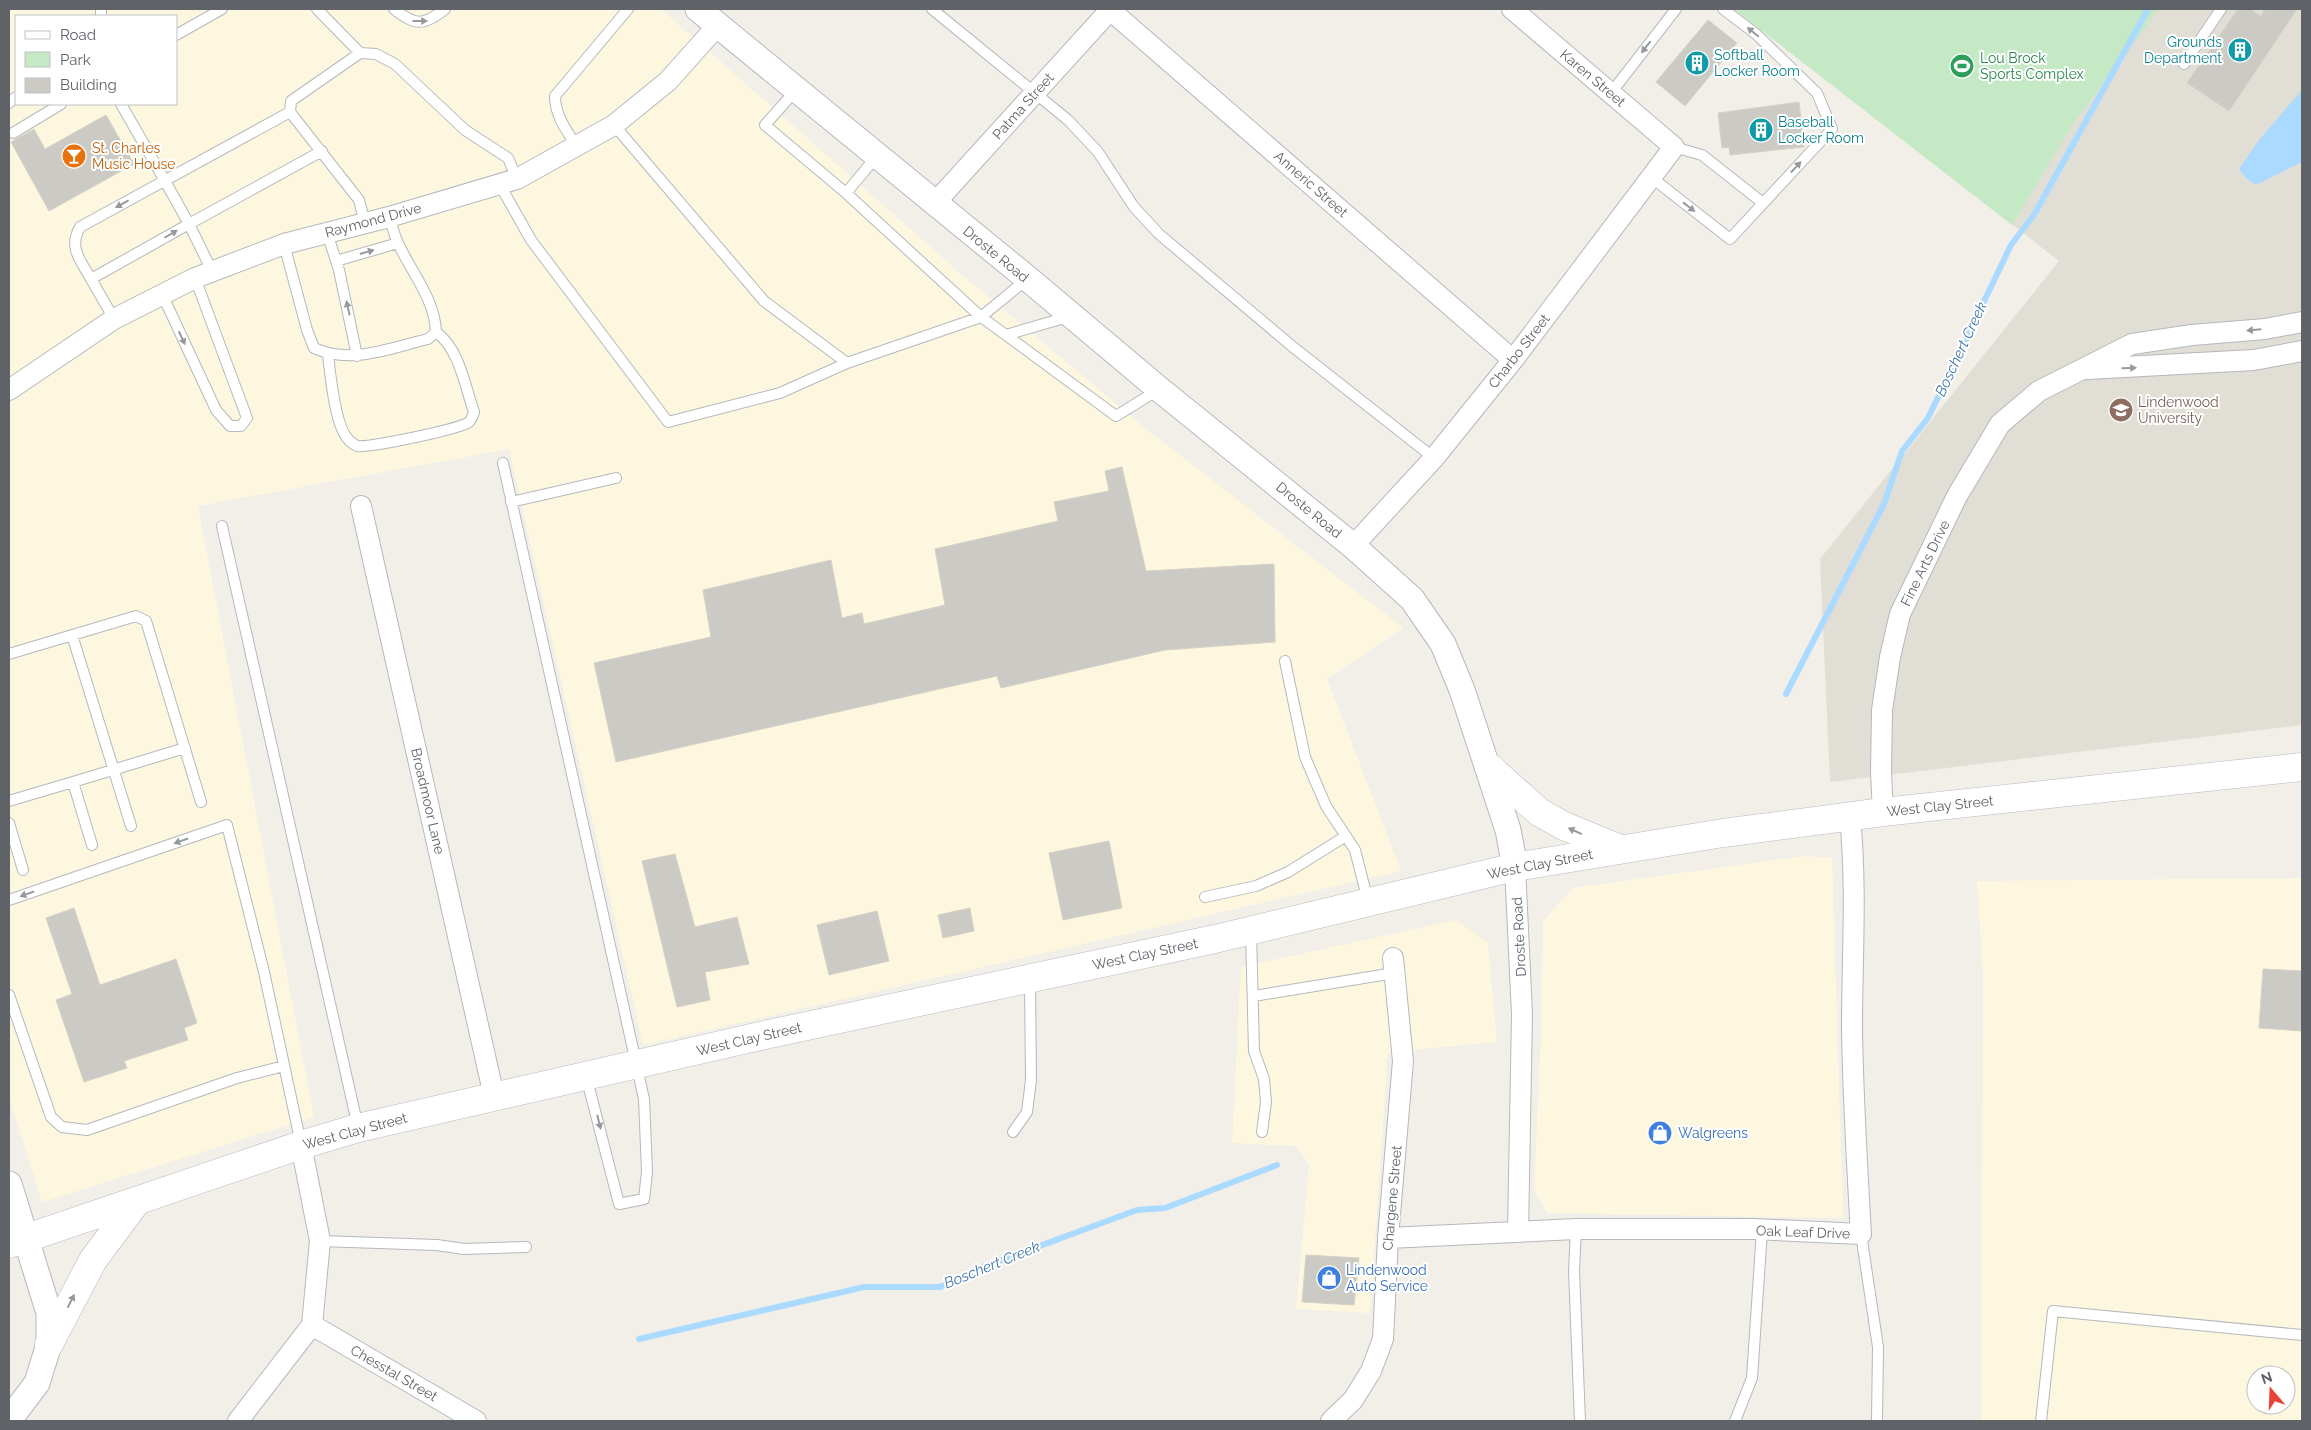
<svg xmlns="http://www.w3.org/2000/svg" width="2311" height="1430" viewBox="0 0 2311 1430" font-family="Raleway,sans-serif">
<rect width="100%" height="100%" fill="#f1efe8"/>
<path fill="#fef7e0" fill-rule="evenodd" d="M9,9H661L967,279L1145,428L1403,628L1327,679L1401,871L643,1045L509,449L198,506L314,1117L42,1202L9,1097ZM16,16H176V104H16Z
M1804,856L1832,858L1843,1218L1547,1213L1534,1189L1541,1035L1543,921L1573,888Z
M2302,878V1421H1981L1983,974L1977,881ZM2256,1375H2286V1405H2256Z
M1456,920L1488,943L1497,1042L1388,1052L1370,1313L1296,1309L1309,1165L1296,1146L1232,1143L1241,967Z"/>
<path fill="#e1ded6" d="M1735,9H2302V725L1830,782L1820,559L2059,261Z"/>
<path fill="#c5e8c5" d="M1734,9H2159L2073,124L2012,225Z"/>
<path fill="#aadaff" d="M2302,90V162L2256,185L2247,179L2239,169L2259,140Z"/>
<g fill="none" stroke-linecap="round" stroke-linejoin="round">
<path stroke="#aadaff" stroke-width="6" d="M1786,694L1884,504L1902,451L1928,418L2011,245L2035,213L2148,9
M639,1339L864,1287H940L983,1267L1137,1210L1165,1208L1277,1165"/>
</g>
<path fill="#cccac5" stroke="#d6d1c6" d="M2238,9H2250L2261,16L2265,9H2297L2229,111L2187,83Z
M1708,20L1737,43L1685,106L1656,82Z
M1799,102L1804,147L1730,155L1729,147L1722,148L1718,113Z
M106,115L134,164L49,211L11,142L34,129L45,149Z
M1122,467L1146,571L1274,564L1275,642L1165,650L1001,688L997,676L616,762L594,663L711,637L703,590L831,560L842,618L862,613L864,624L945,605L935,549L1058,521L1054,502L1109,491L1105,471Z
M1109,841L1122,908L1063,920L1049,853Z
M675,854L695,927L737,917L749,964L705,972L710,1000L677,1007L642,861Z
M74,908L100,985L176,959L197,1023L184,1028L188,1040L124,1061L127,1068L84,1082L56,1000L72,994L46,918Z
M970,908L974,931L943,938L938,915Z
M877,911L889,961L829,975L817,925Z
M2263,969L2302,971V1031L2259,1028Z
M1306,1255L1359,1258L1354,1305L1302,1302Z"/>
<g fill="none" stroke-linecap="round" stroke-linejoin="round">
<defs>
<path id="service" d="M317,9L360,53
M394,9C415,26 424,26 445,9
M932,9L1068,120L1098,152L1134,207L1159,234L1293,347L1434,458
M101,16V9
M176,35L222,9
M2184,64L2221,9
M796,90L765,125L846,193L981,317L1006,335L1071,316
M1611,93L1676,9
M9,103L16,97
M121,104C144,144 167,184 189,224L91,279C81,261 68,248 80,227L290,112
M614,125L764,301L847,363L981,317L1027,279
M13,133L61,104
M577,147C567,131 555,116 555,96L628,9
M1674,147L1702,155L1763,203
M1651,177L1730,239L1832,129L1817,93L1756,34L1723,9
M500,185L531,240L668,422L780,393L847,363
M846,193L877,156
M365,223L359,200L290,112L291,101L360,53L376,54L395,64L465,130L508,158L517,179
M327,233L339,270L357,356
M284,244L307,330L314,348C351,365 390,348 428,339L436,332C435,299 411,272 398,243C394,235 392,225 389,217
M336,261L398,243
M212,271L189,224L322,151
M91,279L114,319
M162,294L216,410L230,426H241L247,418L195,278
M1006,335L1116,416L1158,390
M328,354C330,373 335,426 348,439C349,441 355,445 357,446C368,448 461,429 469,422C471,420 473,415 474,412C465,386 459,348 436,332
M503,463L644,1099L647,1172L644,1199L619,1204L586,1076
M511,502L616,478
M222,526L358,1127
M72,635L131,826
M9,654L136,616L146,621L201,802
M1285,661L1305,757L1326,806L1355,850L1368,901
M73,782L185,748
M9,801L73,782L92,845
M9,823L23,870
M1205,897L1256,886L1288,872L1346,836
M9,900L227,825L264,972L301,1144
M1251,931L1254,1051L1264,1079L1266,1102L1262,1132
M9,995L51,1117L62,1127L87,1130L237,1078L284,1066
M1254,996L1394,973
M1013,1132L1027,1112L1031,1080L1030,979
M1576,1229L1574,1271L1580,1421
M1861,1234L1878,1347L1877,1421
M320,1241L437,1245L464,1249L526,1247
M1735,1421L1752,1378L1762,1230
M2041,1421L2053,1311L2302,1335"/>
<path id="minor" d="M1109,9L1513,360
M934,204L1111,9
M2087,369L2254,360L2302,351
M9,390L114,319L195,278L284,244L389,217L517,179L614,125L668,81L718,25
M361,506L494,1096
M1353,546L1434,458L1513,360L1674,147L1512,9
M1883,812L1881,772L1882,710L1890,657L1900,614L1957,496L2000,424L2039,391L2132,344L2192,335L2265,329L2302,322
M1515,867L1522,1014L1518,1232
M1388,1238L1576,1229H1754L1861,1234C1857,1166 1853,1098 1852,1029C1852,958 1857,888 1850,817
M312,1325L476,1421
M238,1421L312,1325L320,1241L301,1145
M1331,1421L1353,1400L1371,1371L1383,1339L1388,1238L1403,1061L1393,958"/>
<path id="tertiary" d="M698,9L1027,278L1159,389L1353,546L1412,599L1443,644L1462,690L1508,830L1515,867
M9,1184L49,1313V1344L37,1383L9,1420"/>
<path id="secondary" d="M1489,767L1539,812L1564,826L1620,849
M9,1244L301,1145L358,1128L769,1034L1215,939L1515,867L1723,833L1883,812L2302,767
M49,1344L93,1260L137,1201"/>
</defs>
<use href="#service" stroke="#b5b8bc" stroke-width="12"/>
<use href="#minor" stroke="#b5b8bc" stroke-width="22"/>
<use href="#tertiary" stroke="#b5b8bc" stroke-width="27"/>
<use href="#secondary" stroke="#b6babf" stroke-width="29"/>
<use href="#service" stroke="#fff" stroke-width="10"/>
<use href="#minor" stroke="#fff" stroke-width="20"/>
<use href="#tertiary" stroke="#fff" stroke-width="25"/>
<use href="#secondary" stroke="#fff" stroke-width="28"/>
</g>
<defs><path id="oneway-solid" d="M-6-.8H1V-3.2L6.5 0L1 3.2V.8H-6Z" transform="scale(1.25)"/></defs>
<g fill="#979a9d">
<use href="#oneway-solid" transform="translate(420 21)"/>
<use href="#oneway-solid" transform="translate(1753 32) rotate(-141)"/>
<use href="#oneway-solid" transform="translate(1646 47) rotate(128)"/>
<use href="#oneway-solid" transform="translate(1796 167) rotate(-47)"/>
<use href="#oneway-solid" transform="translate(122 204) rotate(151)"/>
<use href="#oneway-solid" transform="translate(1689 207) rotate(38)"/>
<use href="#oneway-solid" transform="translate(171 234) rotate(-30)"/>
<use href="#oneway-solid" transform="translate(367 252) rotate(-16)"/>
<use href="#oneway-solid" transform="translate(348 308) rotate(-103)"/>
<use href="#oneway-solid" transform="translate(2254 330) rotate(175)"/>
<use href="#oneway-solid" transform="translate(182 338) rotate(65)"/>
<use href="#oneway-solid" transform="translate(2129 368) rotate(-2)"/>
<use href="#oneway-solid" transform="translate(1575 831) rotate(-156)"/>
<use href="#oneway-solid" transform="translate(181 841) rotate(161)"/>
<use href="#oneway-solid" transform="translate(27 894) rotate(161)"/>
<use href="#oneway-solid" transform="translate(599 1122) rotate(76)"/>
<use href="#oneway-solid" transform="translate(71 1301) rotate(-63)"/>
</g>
<defs>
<symbol id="building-disc" viewBox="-11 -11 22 22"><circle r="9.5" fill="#0f9aa8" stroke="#fff"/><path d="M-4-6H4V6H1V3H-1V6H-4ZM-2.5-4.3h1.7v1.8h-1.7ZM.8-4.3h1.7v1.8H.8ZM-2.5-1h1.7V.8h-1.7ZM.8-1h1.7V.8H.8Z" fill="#fff"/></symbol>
<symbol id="stadium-disc" viewBox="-11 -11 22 22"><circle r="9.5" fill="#2e9e5b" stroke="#fff"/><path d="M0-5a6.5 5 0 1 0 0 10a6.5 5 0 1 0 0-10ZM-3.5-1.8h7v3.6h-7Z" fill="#fff"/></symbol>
<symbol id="bar-disc" viewBox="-11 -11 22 22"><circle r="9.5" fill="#e8710a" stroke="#fff"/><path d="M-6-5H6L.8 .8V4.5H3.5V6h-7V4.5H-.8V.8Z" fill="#fff"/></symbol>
<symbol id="university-disc" viewBox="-11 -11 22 22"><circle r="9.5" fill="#8d6e63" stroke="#fff"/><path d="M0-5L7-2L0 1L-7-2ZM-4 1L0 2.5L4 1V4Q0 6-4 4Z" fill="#fff"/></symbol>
<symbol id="shop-disc" viewBox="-11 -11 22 22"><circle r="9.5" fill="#3f7fe0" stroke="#fff"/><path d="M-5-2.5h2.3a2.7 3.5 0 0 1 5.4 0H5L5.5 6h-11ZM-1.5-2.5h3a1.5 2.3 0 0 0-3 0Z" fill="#fff"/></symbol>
</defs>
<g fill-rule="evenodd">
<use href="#building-disc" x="2226" y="36" width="28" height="28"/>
<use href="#building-disc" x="1683" y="49" width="28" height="28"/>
<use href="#stadium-disc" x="1948" y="52" width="28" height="28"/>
<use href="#building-disc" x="1747" y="116" width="28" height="28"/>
<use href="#bar-disc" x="60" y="142" width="28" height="28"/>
<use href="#university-disc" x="2107" y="396" width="28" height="28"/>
<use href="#shop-disc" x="1646" y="1119" width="28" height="28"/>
<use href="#shop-disc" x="1315" y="1264" width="28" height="28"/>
</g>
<g text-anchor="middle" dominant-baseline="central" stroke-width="4" stroke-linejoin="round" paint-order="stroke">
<g font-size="14" fill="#0d838f" stroke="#fff" text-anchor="start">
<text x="2222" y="42" text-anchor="end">Grounds<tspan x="2222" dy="16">Department</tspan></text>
<text x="1714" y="55">Softball<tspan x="1714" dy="16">Locker Room</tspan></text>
<text x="1778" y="122">Baseball<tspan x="1778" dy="16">Locker Room</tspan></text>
</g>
<g font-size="14" fill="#27864d" stroke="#fff" text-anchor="start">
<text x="1980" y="58">Lou Brock<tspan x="1980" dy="16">Sports Complex</tspan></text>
</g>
<g font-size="14" fill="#5f6368" stroke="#fff">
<text transform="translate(1593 78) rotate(40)">Karen Street</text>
<text transform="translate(1023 106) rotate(-48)">Patma Street</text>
<text transform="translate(1311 184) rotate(41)">Anneric Street</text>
<text transform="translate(373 220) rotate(-15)">Raymond Drive</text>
<text transform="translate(996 254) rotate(39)">Droste Road</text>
<text transform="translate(1519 351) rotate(-52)">Charbo Street</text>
<text transform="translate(1309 510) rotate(39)">Droste Road</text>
<text transform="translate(1925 563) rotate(-64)">Fine Arts Drive</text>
<text transform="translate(428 801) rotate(77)">Broadmoor Lane</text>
<text transform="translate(1940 806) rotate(-6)">West Clay Street</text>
<text transform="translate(1540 864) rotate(-11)">West Clay Street</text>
<text transform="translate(1519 937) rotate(-93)">Droste Road</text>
<text transform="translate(1145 954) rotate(-12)">West Clay Street</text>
<text transform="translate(749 1039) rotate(-13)">West Clay Street</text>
<text transform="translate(355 1131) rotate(-15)">West Clay Street</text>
<text transform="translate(1392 1198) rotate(-85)">Chargene Street</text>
<text transform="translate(1803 1232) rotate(2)">Oak Leaf Drive</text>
<text transform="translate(394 1373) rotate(30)">Chesstal Street</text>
</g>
<g font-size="14" fill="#c56008" stroke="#fff" text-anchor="start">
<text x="92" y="148">St. Charles<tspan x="92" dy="16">Music House</tspan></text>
</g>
<g font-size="14" fill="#785e54" stroke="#fff" text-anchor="start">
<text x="2138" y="402">Lindenwood<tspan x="2138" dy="16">University</tspan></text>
</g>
<g font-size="14" fill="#366cbe" stroke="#fff" text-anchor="start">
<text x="1678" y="1133">Walgreens</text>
<text x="1346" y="1270">Lindenwood<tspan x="1346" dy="16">Auto Service</tspan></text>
</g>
<g font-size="15" font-style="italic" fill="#4174aa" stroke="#fff">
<text transform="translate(1961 349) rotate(-65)">Boschert Creek</text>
<text transform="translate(992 1265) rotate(-22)">Boschert Creek</text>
</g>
</g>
<rect width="2311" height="1430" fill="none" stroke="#5f6368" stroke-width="20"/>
<rect x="15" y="15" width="162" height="90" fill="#ffffff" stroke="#bfc1c3"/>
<rect x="25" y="31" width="25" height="8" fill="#ffffff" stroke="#bfc1c3"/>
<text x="60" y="40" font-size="15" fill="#5f6368">Road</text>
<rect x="25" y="52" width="25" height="15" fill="#c5e8c5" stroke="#bfc1c3"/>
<text x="60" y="65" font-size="15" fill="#5f6368">Park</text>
<rect x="25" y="78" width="25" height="15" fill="#cccac5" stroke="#bfc1c3"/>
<text x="60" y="90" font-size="15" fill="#5f6368">Building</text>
<g transform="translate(2271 1390) rotate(341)"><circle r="24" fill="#ffffff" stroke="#bfc1c3"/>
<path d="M0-4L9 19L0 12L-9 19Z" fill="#ea4335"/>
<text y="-8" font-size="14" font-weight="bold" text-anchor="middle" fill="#5f6368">N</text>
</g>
</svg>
